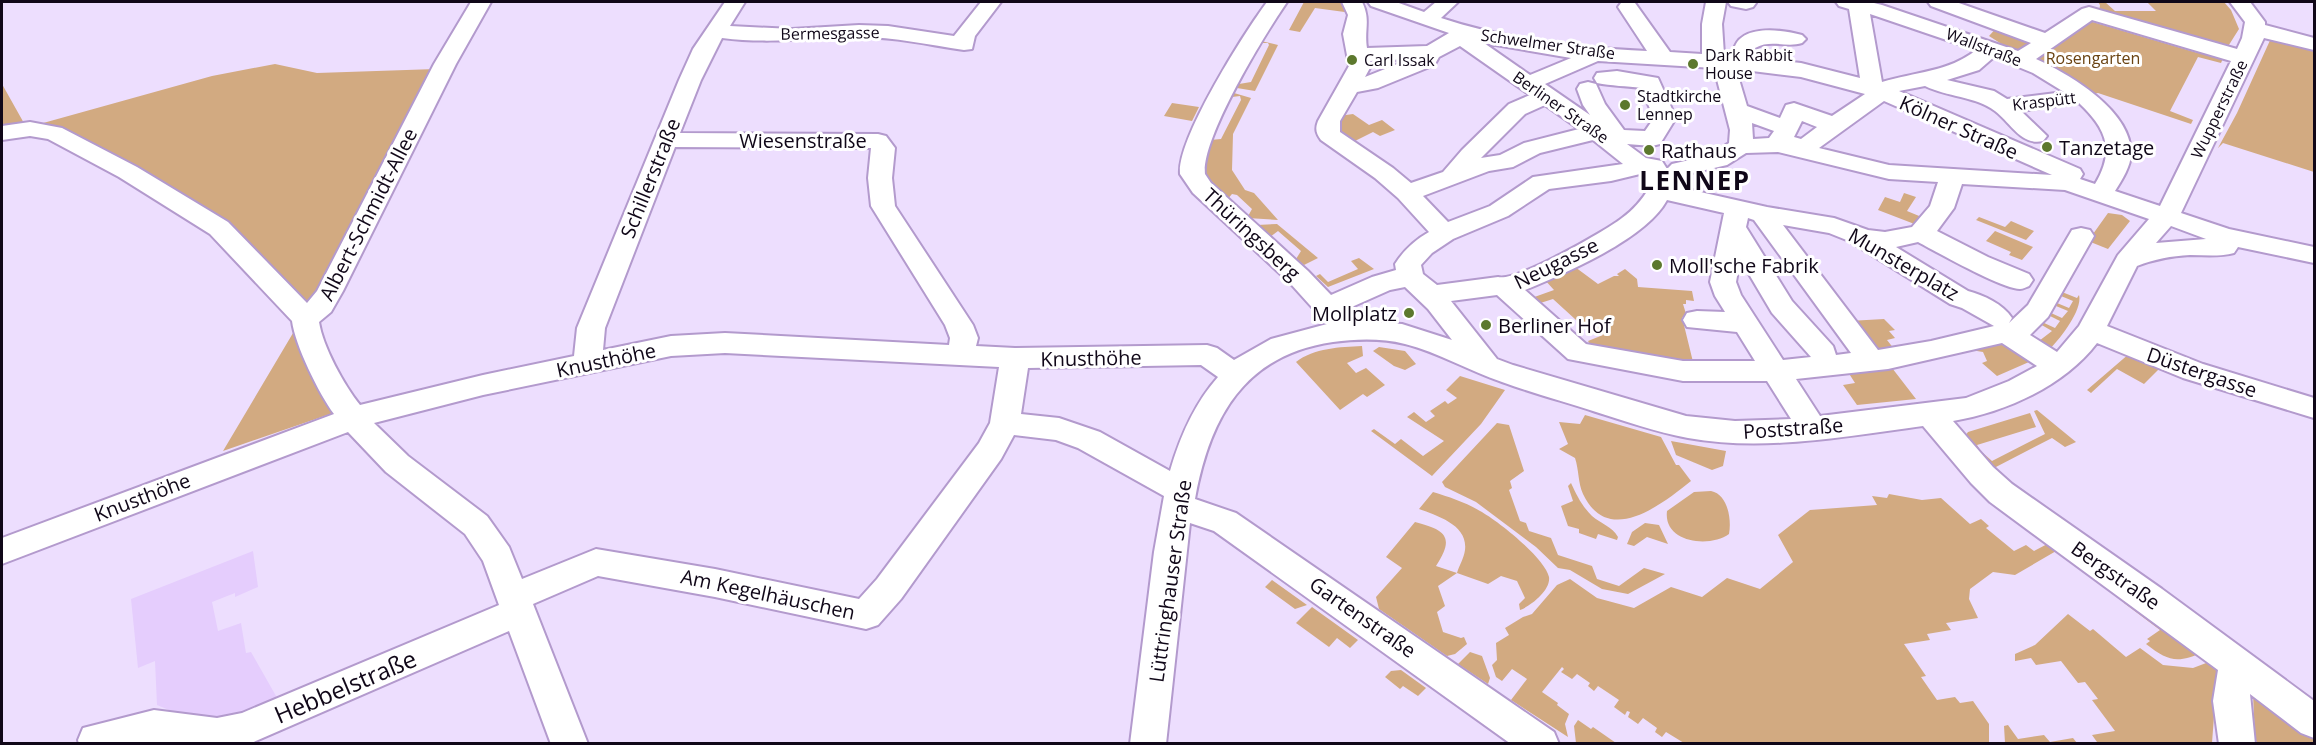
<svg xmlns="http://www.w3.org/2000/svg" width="2316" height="745" viewBox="0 0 2316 745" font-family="'Open Sans',sans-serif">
<rect width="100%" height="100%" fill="#eddefe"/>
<path fill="#e5cdfd" d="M253,551L258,587L235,597V593L212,602L218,631L241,623L246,653L251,652L280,703L243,718L198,722L157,705L155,661L138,668L131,599Z"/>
<path fill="#d2aa81" d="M1304,2H1344L1352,13L1315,8L1300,32L1289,30Z
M2098,2H2105L2115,11H2156L2147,2H2224L2231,10L2239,29L2227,48L2099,12L2100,5Z
M2086,20L2198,53L2201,47L2225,54L2221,63L2198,57L2170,111L2193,120L2191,124L2098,93L2088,95L2027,61Z
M1999,25L2040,40L2019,51L2011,48L2006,51L1995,49L2000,43L1989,36Z
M2272,36L2300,47V43L2314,47V172L2223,143L2218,148L2237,113Z
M1261,41L1278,45L1255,91L1237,88L1239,84L1251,82L1269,45L1268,43H1260Z
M275,64L317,73L436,69L316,292L292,319L188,214L36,125L212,76Z
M2,84L25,125L2,129Z
M1234,93L1251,98L1233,134L1232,170L1245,190L1254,193L1278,220L1247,218L1252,209L1237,195L1232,194L1226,201C1199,177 1200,173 1210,140L1221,139L1241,100L1240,96L1232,97Z
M1172,103L1199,107L1192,121L1164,116Z
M1353,114L1369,125L1382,120L1395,130L1380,136L1373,132L1349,144L1334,127L1339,116Z
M1904,193L1916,197L1907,211L1924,218L1917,225L1878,210L1885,197L1900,202Z
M2108,213L2122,215L2130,221L2108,249L2088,241Z
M1979,217L2005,227L2011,221L2034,231L2026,240L1976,220Z
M1277,224L1318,258L1304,265L1296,259L1301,251L1278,231L1270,237L1257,225Z
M1995,231L2033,247L2022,260L2009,255L2011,252L1986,241Z
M1359,258L1374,269L1328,287L1316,276L1320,274L1328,282L1358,269L1351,261Z
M1575,267L1598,284L1614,276H1619L1617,274L1625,269L1637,279L1638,287L1692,291L1694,301L1686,300V304H1683L1687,317H1682L1694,366L1581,348L1590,344L1588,341L1603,335L1595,327L1587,330L1553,299L1534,305L1526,300L1554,290L1544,279L1565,275L1562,271Z
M2062,292L2077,298L2079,295C2083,310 2059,340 2048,351L2039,341L2052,331L2040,324L2042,322L2055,328L2060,321L2048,315L2051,313L2062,318L2068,311L2056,306L2057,303L2069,308L2073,301L2061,296Z
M1884,319L1895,330L1889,331L1895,338L1887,340L1898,354L1876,357L1849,321Z
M296,328L339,411L223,451Z
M2000,341L2029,362L1997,376L1982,363L1987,361L1983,352L1971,350Z
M1362,346L1363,356L1347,363L1356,373L1366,368L1385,385L1367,397L1363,394L1340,410L1296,362C1314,348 1340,347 1362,346Z
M1379,347L1405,351L1416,364L1405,370L1394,366L1373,351Z
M2130,353L2169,369L2166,372L2160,368L2144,384L2117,369L2091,393L2087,390Z
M1889,364L1916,399L1857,405L1843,385L1855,383L1848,372Z
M1460,376L1505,390L1481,424L1432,476L1371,431L1374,429L1395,444L1401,439L1423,456L1444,441L1407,417L1414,412L1426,422L1435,416L1430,411L1445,401L1448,404L1457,398L1446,390Z
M2037,410L2076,442L2065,447L2052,438L1994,468L1980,455L1983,453L1992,461L2045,434L2034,411Z
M2030,413L2036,427L1977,445L1980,450L1977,451L1965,436L1968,432Z
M1585,415L1661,437L1676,465H1679L1691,481C1661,505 1608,547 1583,494C1578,483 1579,470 1575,458L1559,449L1568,444L1559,422L1580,424Z
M1497,423L1509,425L1524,471L1510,481L1512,488L1509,490L1520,521L1526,523L1529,531L1551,538L1558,555L1592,566L1597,579L1619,586L1644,568L1665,574L1628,594L1602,589L1570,570L1558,568L1536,547L1476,502L1445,487L1442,482Z
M1671,441L1726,451L1723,466L1712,470L1676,455Z
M1571,483C1577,496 1582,506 1592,516C1601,524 1612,526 1618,537L1617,540L1598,534L1596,539L1579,533V529L1568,526L1561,506L1573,501L1568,486Z
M1711,491C1727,494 1732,518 1729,534C1710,548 1663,543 1667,511L1694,492Z
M1433,492C1449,497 1465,502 1480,511C1497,520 1545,558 1549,577C1551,590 1531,606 1520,610L1519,604L1525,598L1517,581L1501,576L1488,584L1457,573L1438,586L1445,606L1437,612L1443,632L1461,638L1464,637L1467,644L1455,654L1447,656L1379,609L1376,597L1402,568L1386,557L1415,522C1446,530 1455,537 1436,566L1457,573C1459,566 1464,558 1465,550C1468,525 1438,516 1419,509Z
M1889,494L1922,500L1941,498L1970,524L1981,519L1989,526L1986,528L2014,551L2026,545L2034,551L2053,541L2063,547L2015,575L1993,572L1970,589L1969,599L1978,618L1946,623L1951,630L1927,634L1930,640L1904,644L1926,676L1921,677L1937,700L1955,697L1960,703L1973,701L1989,724V743H1684L1666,732L1662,737L1655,732L1657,728L1643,718L1638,724L1628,717L1630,712L1627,711L1625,715L1614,707L1619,700L1598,686L1594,691L1588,686L1590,683L1577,674L1572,679L1561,672L1564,669L1562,667L1542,692L1558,703L1557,705L1569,714L1565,724L1568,737L1511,700L1527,679L1512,669L1502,681L1496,677L1492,665L1497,660L1496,643L1509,635L1505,628L1523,617L1532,614L1557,585L1570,579L1597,598L1634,608L1671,587L1702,597L1727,578L1760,589L1793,562L1778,535L1810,510L1877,505L1872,496L1887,498Z
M1645,523L1659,525L1668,544L1647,537L1634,546L1627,544L1632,532Z
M1272,580L1307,605L1295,609L1265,587Z
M2130,602L2203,652C2177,664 2168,661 2146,644L2150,641L2147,639L2160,630L2124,603Z
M1312,607L1358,640L1350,648L1337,638L1329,647L1296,623Z
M2068,614L2090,631L2093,629L2126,657L2140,648L2163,665L2193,668L2214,660L2218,663L2212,743H2091L2097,742L2092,735L2115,731L2092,700L2098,699L2085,682L2078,683L2061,661L2036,665L2031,658L2015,661V654L2035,645Z
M1470,652L1482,656L1490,678L1488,684L1458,664Z
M1401,670L1426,688L1418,696L1403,686L1400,689L1385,677L1391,671Z
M2253,694H2260L2314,736V743H2258L2255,740Z
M1578,720L1591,729L1593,727L1616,743H1576L1574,726Z
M2008,725L2018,739L2044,735L2050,742L2073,738L2077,743H2005L2004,726Z"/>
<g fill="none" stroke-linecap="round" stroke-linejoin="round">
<defs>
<path id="minor" d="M471,2H491L456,64L343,291L331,312L319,322C323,347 344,385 360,405L483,375L574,356L577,328L679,80L693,49L725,2H745L730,26L792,29L859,25L888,26L954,36L981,2H1001L975,36L972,49L964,50C929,45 895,37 859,37C813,38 768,44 722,38L701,80L680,133L878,134L886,136L895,148L892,178L895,206L973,325L978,338L976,346L1015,348L1207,345L1217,348L1234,360L1271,339L1327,324L1290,283L1193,193L1180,174C1177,138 1245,32 1267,2H1287C1265,34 1201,138 1205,174L1211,183L1308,271L1331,295L1372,277L1396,270L1395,264C1404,250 1415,240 1429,232L1398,198L1375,178L1321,140C1316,133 1315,129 1318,121L1349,66L1343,34L1348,15L1342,2H1362C1371,20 1364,29 1367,48L1427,46L1449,33L1371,6L1368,2H1396L1424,12L1436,2H1458L1441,18C1508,40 1578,48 1647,51L1618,7L1621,3H1635L1670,52L1702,54V24L1706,2H1726L1722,24L1724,55L1733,56C1734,23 1780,29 1802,35L1806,39L1802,43C1786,48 1771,39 1755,48V58L1801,63L1860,78L1849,9L1839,6L1836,2H1870L1882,5L2018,51L2031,43L1931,6L1928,2H1956L2045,33L2082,9L2089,7L2237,49L2242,38L2245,22L2230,2H2250L2265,22V25L2314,38V50L2264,38L2181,213L2229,229L2314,247V263L2238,247L2234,253C2220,257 2205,255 2190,255C2171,256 2155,259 2137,266L2107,326L2203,364L2314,398V418L2183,378L2097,343C2064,386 2006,412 1953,421L1993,467L2012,484L2162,589L2314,701V738L2301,733L2250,694L2255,744H2219L2213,701L2218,670L1990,502L1971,483L1923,426C1847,436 1765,452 1688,438C1656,432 1624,421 1593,411C1562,401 1532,393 1502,382C1469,371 1438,352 1405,344C1381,338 1356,339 1333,342C1244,355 1210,417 1195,499L1236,513L1554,732L1559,744H1511L1214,531L1190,523L1166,744H1130L1154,552L1164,496L1078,448L1056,440L1014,435L1001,459L901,599L878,625L866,629L715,597L598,576L533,604L588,744H551L509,631L249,744H79L78,740L83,728L154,710L217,718L242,713L499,605L483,561L465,534L386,472L348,432L2,564V538L334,414C319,394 295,345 292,321L210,234L119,177L48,139L30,136L2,140V126L30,122L62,128L137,167L228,222L307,303L317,291L434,64ZM1870,14L1976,50C1949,72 1914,72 1882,82ZM2092,20L2231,61L2160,206L2115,191C2122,180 2131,166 2131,153C2131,110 2069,74 2036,59ZM1484,43L1571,58L1530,75ZM1460,46L1530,95L1509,104L1462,150L1443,172L1411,183L1393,168L1340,132V121L1357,92L1378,88L1427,68L1435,64L1439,57ZM1994,57L2033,73L2064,92L2007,99L1994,91L1947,80L1979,70ZM1410,59L1365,77L1371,66L1370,61ZM1598,61L1714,68L1730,130L1729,143L1711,155L1672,164L1667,169L1662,161L1646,158L1627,144L1652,146L1660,144L1676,118L1658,78L1617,71L1597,73L1594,78L1597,83C1611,86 1627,86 1641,88L1654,118L1645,131L1624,130L1605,104L1596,84L1588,82L1580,84L1577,89L1583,105L1590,115L1545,84ZM1736,69L1801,77L1865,94L1832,116L1794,103L1786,105L1780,118L1747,106ZM1925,86C1947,97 1975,96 1995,111C2011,123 2021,146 2043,141L2047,136L2021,111L2079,103C2107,129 2115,151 2095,184L2080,179L2083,174L2080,169L1899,91ZM1884,101L2052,175L1889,165L1819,148ZM1545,105L1579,129L1524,143L1500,155L1481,158L1525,114ZM1802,121L1817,127L1801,139L1794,137ZM1752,123L1774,131L1769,138L1753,139ZM1593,140L1623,164L1533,177L1490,206L1448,222L1423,196L1489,171L1513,167L1540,153ZM675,147L871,148L868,178L871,206L945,325L950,338L949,345L725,333L671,336L603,350L605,328ZM1778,152L1889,179L1938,182L1930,206L1912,227L1885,232L1868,230L1834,218L1767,207L1678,187L1688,174L1727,165L1746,153ZM1640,174L1645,175L1649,188C1642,200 1633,210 1622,218C1604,232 1516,282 1498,277L1437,285L1423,274L1421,265L1432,253L1453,239L1508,216L1549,189L1611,181ZM1962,184L2065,190L2149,219L2118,255L2079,326L2057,352L2030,335L2048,317L2094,236L2090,230L2081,228L2072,230L2028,305L2009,323L2012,318C2003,304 1983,295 1968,291L1896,247L1918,242C1937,252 2002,289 2020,289C2023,289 2026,287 2029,286L2033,280L2029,274L1988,257L1937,231L1954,208ZM1667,200L1724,213L1710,282L1715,296L1725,312L1697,311L1687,313L1683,320L1687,327L1737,332L1755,361H1683L1586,344L1525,290C1566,273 1646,239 1667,200ZM1748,218L1754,220L1851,353L1836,355L1833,346L1792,301L1746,227ZM1783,225L1829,233L1849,241L1950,304L1962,308L1994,326L1931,341L1878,350ZM2171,226L2206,239L2156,243ZM1740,259L1772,313L1811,357L1783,360L1741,295L1736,282ZM1405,287L1428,309L1452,340L1402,324L1355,321L1345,310L1390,290ZM1497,295L1568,359L1683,381H1767L1791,419L1735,421L1686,416L1513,365L1497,359L1451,301ZM2002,343L2037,366L2009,381L1966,398L1820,416L1796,379L1888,369ZM725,353L999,367L990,423L979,443L877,579L859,599L715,569L596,549L522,579L509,547L487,516L408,456L374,423L483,395L671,356ZM1201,365L1218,377C1194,404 1180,437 1170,471L1100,432L1059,418L1021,414L1028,368Z
M1728,2H1755L1756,3L1753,7L1746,9L1731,6Z"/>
</defs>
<use href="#minor" stroke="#b39acd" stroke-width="4"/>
<use href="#minor" fill="#fff" fill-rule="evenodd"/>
</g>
<g fill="#5c782d" stroke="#fff" stroke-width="2">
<circle cx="1352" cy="60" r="6"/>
<circle cx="1693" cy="64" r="6"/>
<circle cx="1625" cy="105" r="6"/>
<circle cx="2047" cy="147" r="6"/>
<circle cx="1649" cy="150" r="6"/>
<circle cx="1657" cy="265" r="6"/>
<circle cx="1409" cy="313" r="6"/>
<circle cx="1486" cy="325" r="6"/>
</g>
<g text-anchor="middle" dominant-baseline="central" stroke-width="6" stroke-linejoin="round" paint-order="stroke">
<g font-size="16" fill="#100718" stroke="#fff">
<text transform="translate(830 33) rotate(-1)">Bermesgasse</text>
<text transform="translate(1548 44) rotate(8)">Schwelmer Straße</text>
<text transform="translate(1984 47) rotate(21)">Wallstraße</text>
<text transform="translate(2044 101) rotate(-7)">Kraspütt</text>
<text transform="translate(1561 107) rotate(35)">Berliner Straße</text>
<text transform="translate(2219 109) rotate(-64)">Wupperstraße</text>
</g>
<g font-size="16" fill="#100718" stroke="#fff" text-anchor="start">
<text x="1705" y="55">Dark Rabbit<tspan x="1705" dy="18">House</tspan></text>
<text x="1364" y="60">Carl Issak</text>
<text x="1637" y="96">Stadtkirche<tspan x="1637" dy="18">Lennep</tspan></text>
</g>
<g font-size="16" fill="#6a4312" stroke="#fff">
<text x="2093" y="58">Rosengarten</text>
</g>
<g font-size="20" fill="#100718" stroke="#fff">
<text transform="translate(1959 127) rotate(24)">Kölner Straße</text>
<text x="803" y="140">Wiesenstraße</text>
<text transform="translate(650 178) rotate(-68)">Schillerstraße</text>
<text transform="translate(368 214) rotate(-63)">Albert-Schmidt-Allee</text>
<text transform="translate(1252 234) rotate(43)">Thüringsberg</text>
<text transform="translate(1556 263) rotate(-26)">Neugasse</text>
<text transform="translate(1904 264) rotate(30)">Munsterplatz</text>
<text transform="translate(1091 358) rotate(-1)">Knusthöhe</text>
<text transform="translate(606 360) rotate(-12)">Knusthöhe</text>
<text transform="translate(2202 372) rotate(19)">Düstergasse</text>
<text transform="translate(1793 428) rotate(-4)">Poststraße</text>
<text transform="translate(142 497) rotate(-21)">Knusthöhe</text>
<text transform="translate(2116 575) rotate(35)">Bergstraße</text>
<text transform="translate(1170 581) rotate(-82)">Lüttringhauser Straße</text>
<text transform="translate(768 594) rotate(12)">Am Kegelhäuschen</text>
<text transform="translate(1363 617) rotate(35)">Gartenstraße</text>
</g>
<g font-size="20" fill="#100718" stroke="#fff" text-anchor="start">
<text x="2059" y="147">Tanzetage</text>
<text x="1661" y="150">Rathaus</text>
<text x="1669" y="265">Moll'sche Fabrik</text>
<text x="1397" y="313" text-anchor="end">Mollplatz</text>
<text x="1498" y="325">Berliner Hof</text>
</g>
<g font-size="24" fill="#100718" stroke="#fff">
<text transform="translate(345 686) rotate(-23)">Hebbelstraße</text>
</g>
<g font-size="26" font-weight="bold" letter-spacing="1.5" fill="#100718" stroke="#fff">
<text x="1695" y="180">LENNEP</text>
</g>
</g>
<rect width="2316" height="745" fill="none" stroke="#100718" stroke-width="6"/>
</svg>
